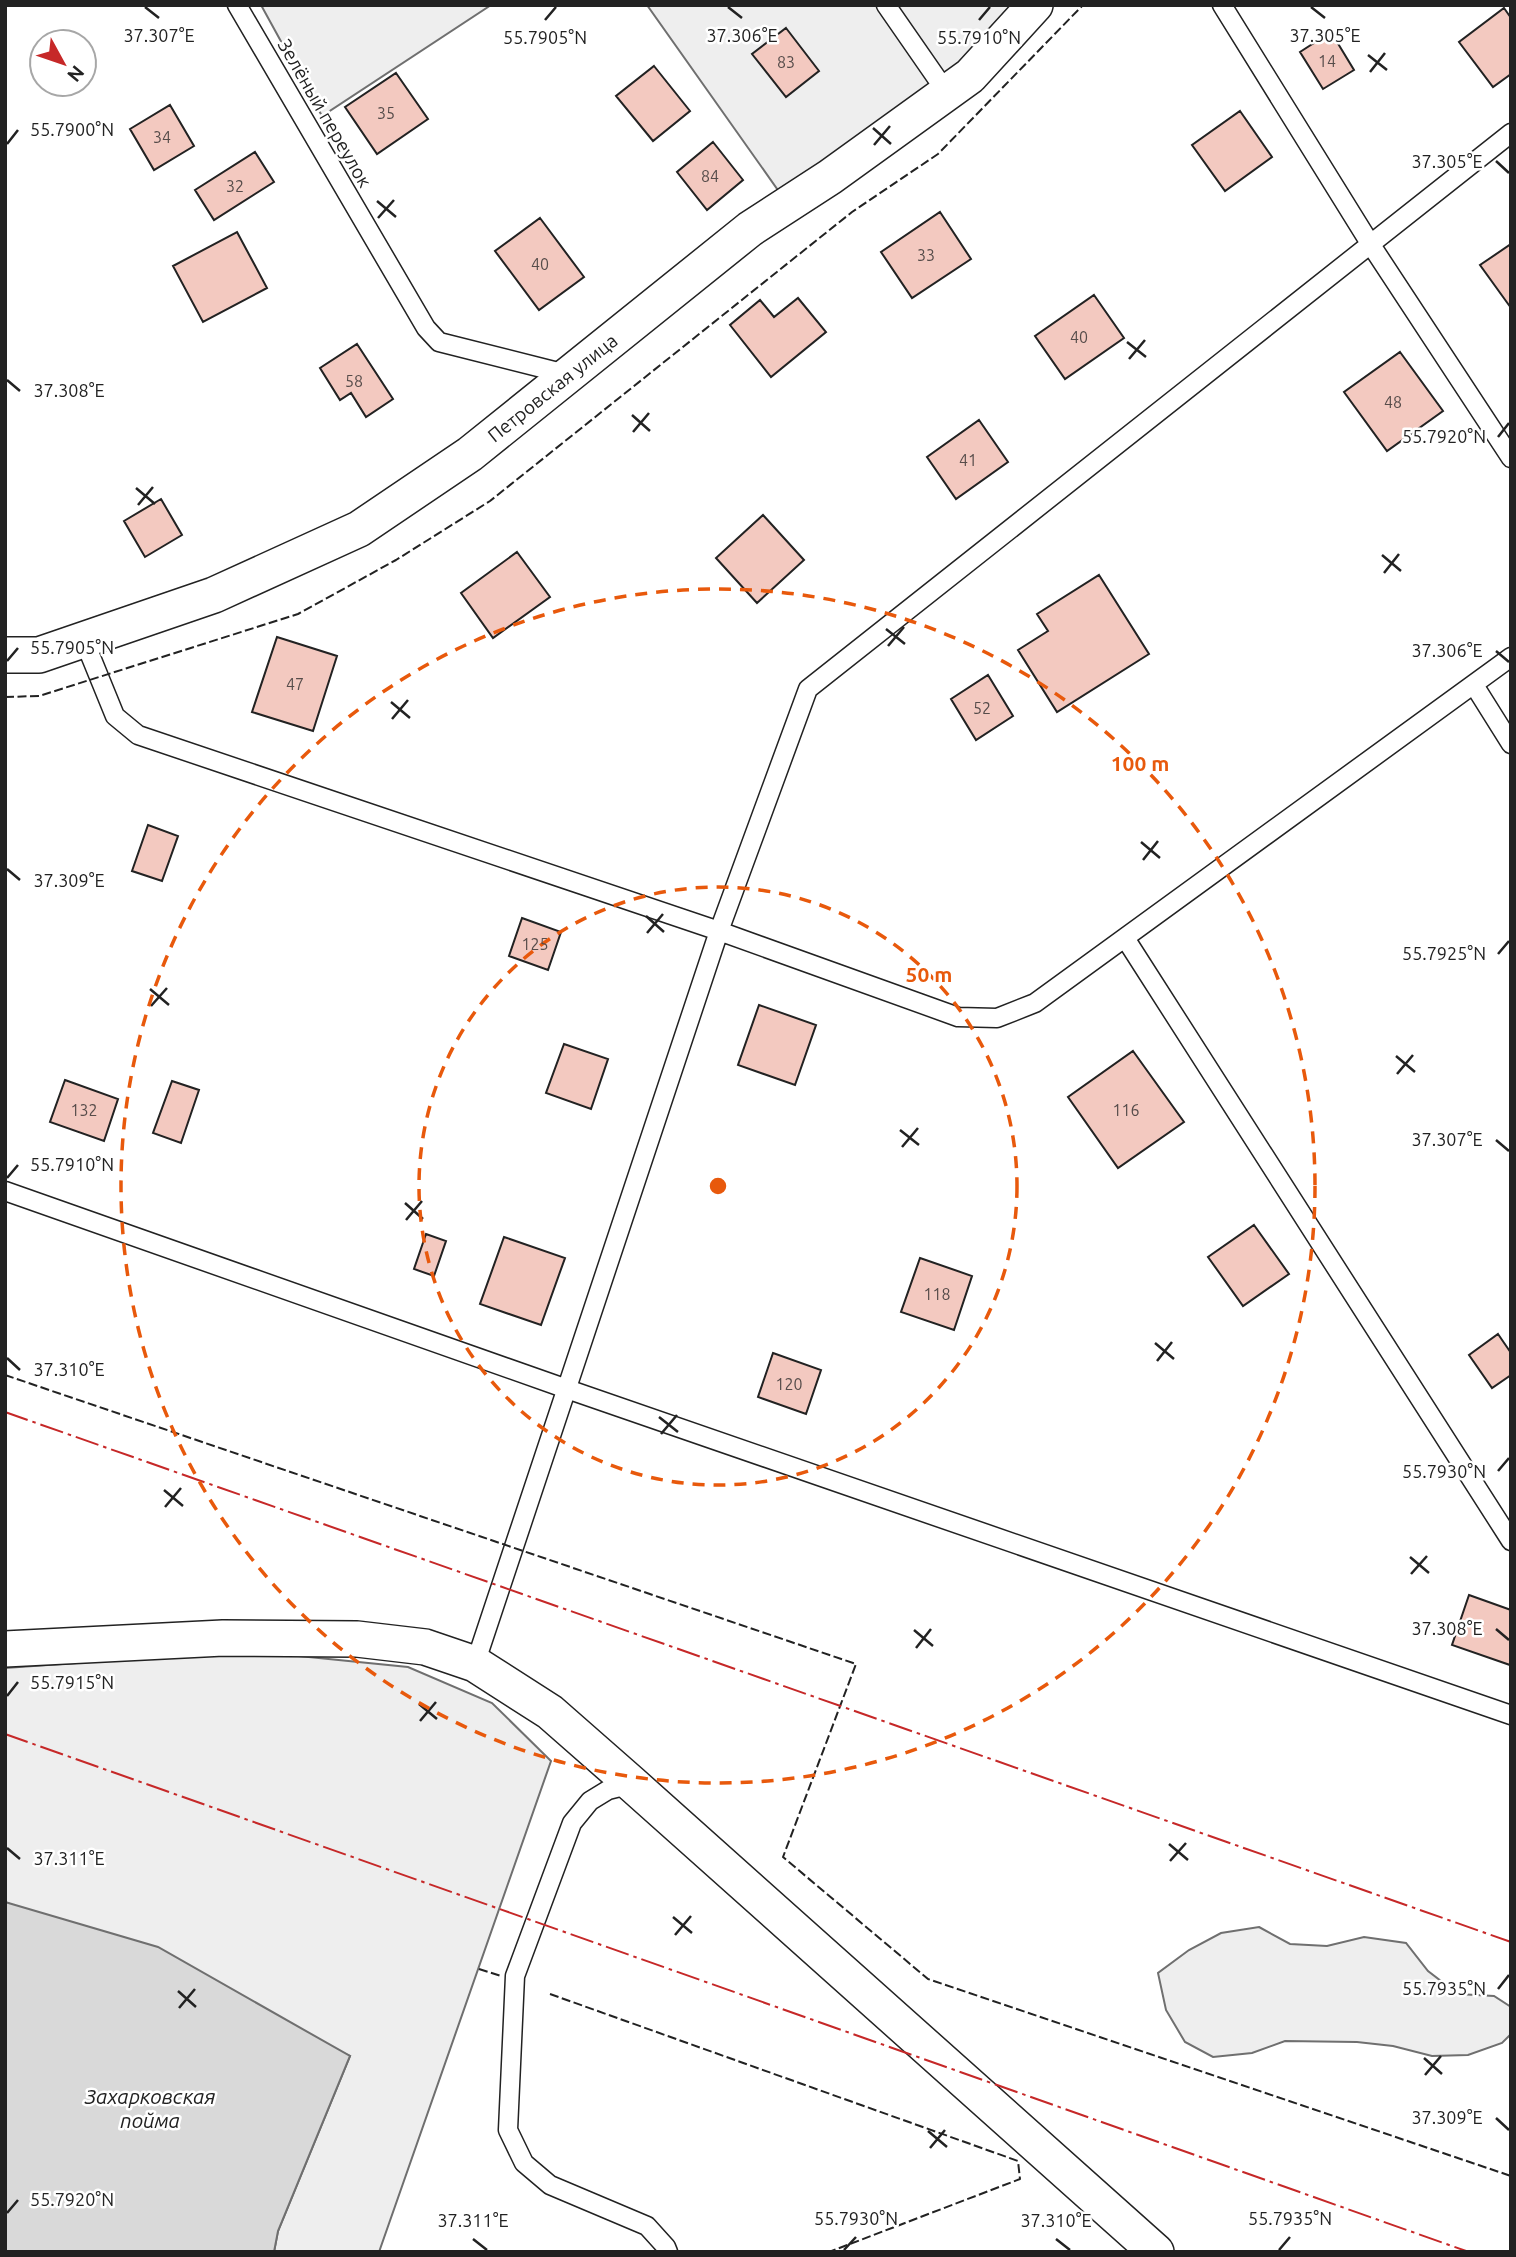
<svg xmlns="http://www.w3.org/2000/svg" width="1516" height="2257" viewBox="0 0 1516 2257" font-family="Ubuntu,sans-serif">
<rect width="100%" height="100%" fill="#fff"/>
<path fill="#eee" stroke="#6f6f6f" stroke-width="2" d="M261,5H491L322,116Z
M647,5H1026L997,38L780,193Z
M248,1651L408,1667L492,1703L551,1761L379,2252H274L278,2231L350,2056L5,1902V1668Z
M1259,1927L1290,1944L1327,1946L1364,1937L1406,1943L1428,1971L1458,1994L1494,1996L1511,2007V2034L1502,2043L1468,2055L1432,2056L1393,2046L1357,2042L1285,2041L1252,2053L1213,2057L1185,2042L1166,2010L1158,1973L1189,1950L1221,1933Z"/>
<path fill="#d9d9d9" stroke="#6f6f6f" stroke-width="2" d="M5,1902L158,1947L350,2056L278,2231L274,2252H5Z"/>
<path fill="#f3c9c0" stroke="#222" stroke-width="2" d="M1504,8L1511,18V74L1493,87L1459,42Z
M786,28L819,71L786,97L752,54Z
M1331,32L1354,70L1323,89L1300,52Z
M654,66L690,111L653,141L616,96Z
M396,73L428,119L377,154L345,107Z
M170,105L194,146L154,170L130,129Z
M1240,111L1272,157L1225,191L1192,145Z
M713,142L743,180L707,210L677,172Z
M255,152L274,182L214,220L195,190Z
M940,212L971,259L912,298L881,252Z
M540,218L584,277L539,310L495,251Z
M237,232L267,288L203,322L173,266Z
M1511,244V308L1480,265Z
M1094,295L1124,338L1065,379L1035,336Z
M798,298L826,332L771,377L730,325L760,300L774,317Z
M357,344L393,399L366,417L351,393L340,400L320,368Z
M1400,352L1443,411L1387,451L1344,392Z
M979,420L1008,462L956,499L927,457Z
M161,499L182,535L145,557L124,521Z
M763,515L804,560L757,603L716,558Z
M517,552L550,597L493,638L461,593Z
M1099,575L1149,654L1057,712L1018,650L1048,631L1037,614Z
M277,637L337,656L313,731L252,712Z
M988,675L1013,716L976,740L951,699Z
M148,825L178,836L162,881L132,871Z
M522,918L561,932L548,970L509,956Z
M759,1005L816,1025L795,1085L738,1065Z
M564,1044L608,1059L591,1109L546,1093Z
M1133,1051L1184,1122L1118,1168L1068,1097Z
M65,1080L118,1099L104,1141L50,1122Z
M172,1081L199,1090L181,1143L153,1133Z
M1254,1225L1289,1274L1243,1306L1208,1257Z
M426,1234L446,1241L434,1276L414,1269Z
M504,1237L565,1258L541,1325L480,1304Z
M920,1258L972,1276L954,1330L901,1312Z
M1498,1334L1511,1353V1375L1492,1388L1469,1355Z
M773,1353L821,1370L806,1414L758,1397Z
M1469,1595L1511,1610L1510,1665L1452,1645Z"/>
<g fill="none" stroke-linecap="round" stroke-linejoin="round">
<defs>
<path id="lane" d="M237,5L426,328L439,342L558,372L568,377
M886,5L947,93
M1222,5L1371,245L1511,458
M84,640L115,716L138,735L719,931L958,1017L997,1018L1035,1003L1511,657
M1474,685L1511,744
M1125,938L1511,1541
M5,1191L567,1389L1511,1715
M475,1664L719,931L808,689L1511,133
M632,1784L608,1790L590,1801L572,1823L515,1976L508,2130L524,2163L550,2185L647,2226L666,2247L668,2252"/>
<g id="street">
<path id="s1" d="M5,655H39L214,595L359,529L470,454L750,229L830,177L970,76L1035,5"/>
<path d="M5,1649L223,1638L357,1639L425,1647L475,1664L550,1712L632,1784L1156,2252"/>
</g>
</defs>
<use href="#lane" stroke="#222" stroke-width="21"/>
<use href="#street" stroke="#222" stroke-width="38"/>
<use href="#lane" stroke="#fff" stroke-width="18"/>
<use href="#street" stroke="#fff" stroke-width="35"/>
<path stroke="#222" stroke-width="2" stroke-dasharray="9 3.5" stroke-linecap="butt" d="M5,697L39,696L298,614L396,560L490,501L852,212L938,154L1083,5
M5,1375L856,1664L783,1857L928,1979L1511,2176
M479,1969L501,1976
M550,1994L1018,2161L1020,2179L829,2252"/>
<path stroke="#c62828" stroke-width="2" stroke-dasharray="24 5 3.5 5" stroke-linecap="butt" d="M5,1412L1511,1942
M5,1734L1469,2252"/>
</g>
<path fill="none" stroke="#222" stroke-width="2.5" d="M145,7L159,18M728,7L742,18M1311,7L1325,18M545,20L556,7M979,20L990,7M1368,55L1387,70M1370,72L1385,53M873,128L891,144M7,144L18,130M874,145L890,126M1496,161L1509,173M377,201L396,217M378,218L394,200M1127,342L1146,357M1129,359L1145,340M7,380L20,391M632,415L650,431M633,432L649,413M1498,437L1509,423M136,488L155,504M138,505L153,487M1382,555L1401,571M1384,573L1399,554M886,629L905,644M888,646L904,627M1496,651L1509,662M7,661L18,648M391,702L410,718M392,719L408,700M1141,842L1160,858M1143,860L1158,841M7,869L20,880M646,916L664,932M647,933L663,914M1498,954L1509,941M150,989L169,1005M151,1006L167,988M1396,1056L1415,1072M1397,1074L1413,1055M900,1130L919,1145M1496,1140L1509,1151M902,1147L918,1128M7,1178L18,1165M405,1203L423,1219M406,1220L422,1201M1155,1343L1174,1359M7,1358L20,1370M1157,1361L1172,1342M659,1417L678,1432M661,1434L677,1415M1498,1471L1509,1458M164,1490L183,1506M165,1507L181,1488M1410,1557L1429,1573M1411,1574L1427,1556M1496,1629L1509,1640M914,1630L933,1646M916,1648L931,1629M7,1696L18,1682M419,1704L437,1719M420,1721L436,1702M1169,1844L1188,1860M7,1848L20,1859M1170,1861L1186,1843M673,1917L692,1933M675,1935L691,1916M1498,1989L1509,1975M178,1991L196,2007M179,2008L195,1989M1424,2058L1442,2074M1425,2075L1441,2056M1496,2118L1509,2130M928,2131L947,2147M930,2148L945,2130M7,2213L18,2200M473,2239L487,2250M1056,2239L1070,2250M844,2250L856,2237M1279,2250L1290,2237"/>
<g fill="none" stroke="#e8590c" stroke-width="3.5" stroke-dasharray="12 9">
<circle cx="718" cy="1186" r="299"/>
<circle cx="718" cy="1186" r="597"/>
</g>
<g text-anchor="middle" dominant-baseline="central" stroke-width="5" stroke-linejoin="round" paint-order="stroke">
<g font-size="16" fill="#564c4a">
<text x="1327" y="61">14</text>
<text x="786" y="62">83</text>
<text x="386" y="113">35</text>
<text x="162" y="137">34</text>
<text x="710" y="176">84</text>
<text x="235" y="186">32</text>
<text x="926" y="255">33</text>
<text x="540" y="264">40</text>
<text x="1079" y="337">40</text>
<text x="354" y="381">58</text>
<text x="1393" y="402">48</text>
<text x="968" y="460">41</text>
<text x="295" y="684">47</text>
<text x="982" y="708">52</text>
<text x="535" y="944">125</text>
<text x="84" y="1110">132</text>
<text x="1126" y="1110">116</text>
<text x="937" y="1294">118</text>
<text x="789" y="1384">120</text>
</g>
<g font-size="19" fill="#222" stroke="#fff">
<text transform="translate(325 113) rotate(60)">Зелёный переулок</text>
<text stroke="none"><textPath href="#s1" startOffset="618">Петровская улица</textPath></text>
</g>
<g font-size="21" font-style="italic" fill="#222" stroke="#fff">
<text x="150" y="2096">Захарковская<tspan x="150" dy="24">пойма</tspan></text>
</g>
</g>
<g font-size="18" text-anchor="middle" fill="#222" stroke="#fff" stroke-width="5" stroke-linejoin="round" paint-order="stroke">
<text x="159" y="42">37.307°E</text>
<text x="742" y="42">37.306°E</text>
<text x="1325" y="42">37.305°E</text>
<text x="545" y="44">55.7905°N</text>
<text x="979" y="44">55.7910°N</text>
<text x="72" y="136">55.7900°N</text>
<text x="1447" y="168">37.305°E</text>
<text x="69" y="397">37.308°E</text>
<text x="1444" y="443">55.7920°N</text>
<text x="72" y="654">55.7905°N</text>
<text x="1447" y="657">37.306°E</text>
<text x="69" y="887">37.309°E</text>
<text x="1444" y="960">55.7925°N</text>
<text x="1447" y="1146">37.307°E</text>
<text x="72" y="1171">55.7910°N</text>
<text x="69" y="1376">37.310°E</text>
<text x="1444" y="1478">55.7930°N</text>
<text x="1447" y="1635">37.308°E</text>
<text x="72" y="1689">55.7915°N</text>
<text x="69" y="1865">37.311°E</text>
<text x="1444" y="1995">55.7935°N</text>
<text x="1447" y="2124">37.309°E</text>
<text x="72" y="2206">55.7920°N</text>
<text x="856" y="2225">55.7930°N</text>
<text x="1290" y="2225">55.7935°N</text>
<text x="473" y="2227">37.311°E</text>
<text x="1056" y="2227">37.310°E</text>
</g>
<circle cx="718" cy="1186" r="10" fill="#e8590c" stroke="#fff" stroke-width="3.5"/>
<g font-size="21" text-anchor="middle" font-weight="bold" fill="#e8590c" stroke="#fff" stroke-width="5" stroke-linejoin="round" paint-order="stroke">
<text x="1140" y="771">100 m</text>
<text x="929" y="982">50 m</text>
</g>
<rect width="1516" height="2257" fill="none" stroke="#222222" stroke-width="14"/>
<g transform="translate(63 63) rotate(130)"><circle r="33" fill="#ffffff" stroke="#a7a7a7" stroke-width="2"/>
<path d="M0-5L12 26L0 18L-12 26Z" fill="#c62828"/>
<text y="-10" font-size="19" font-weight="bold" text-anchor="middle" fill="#222222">N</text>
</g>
</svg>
